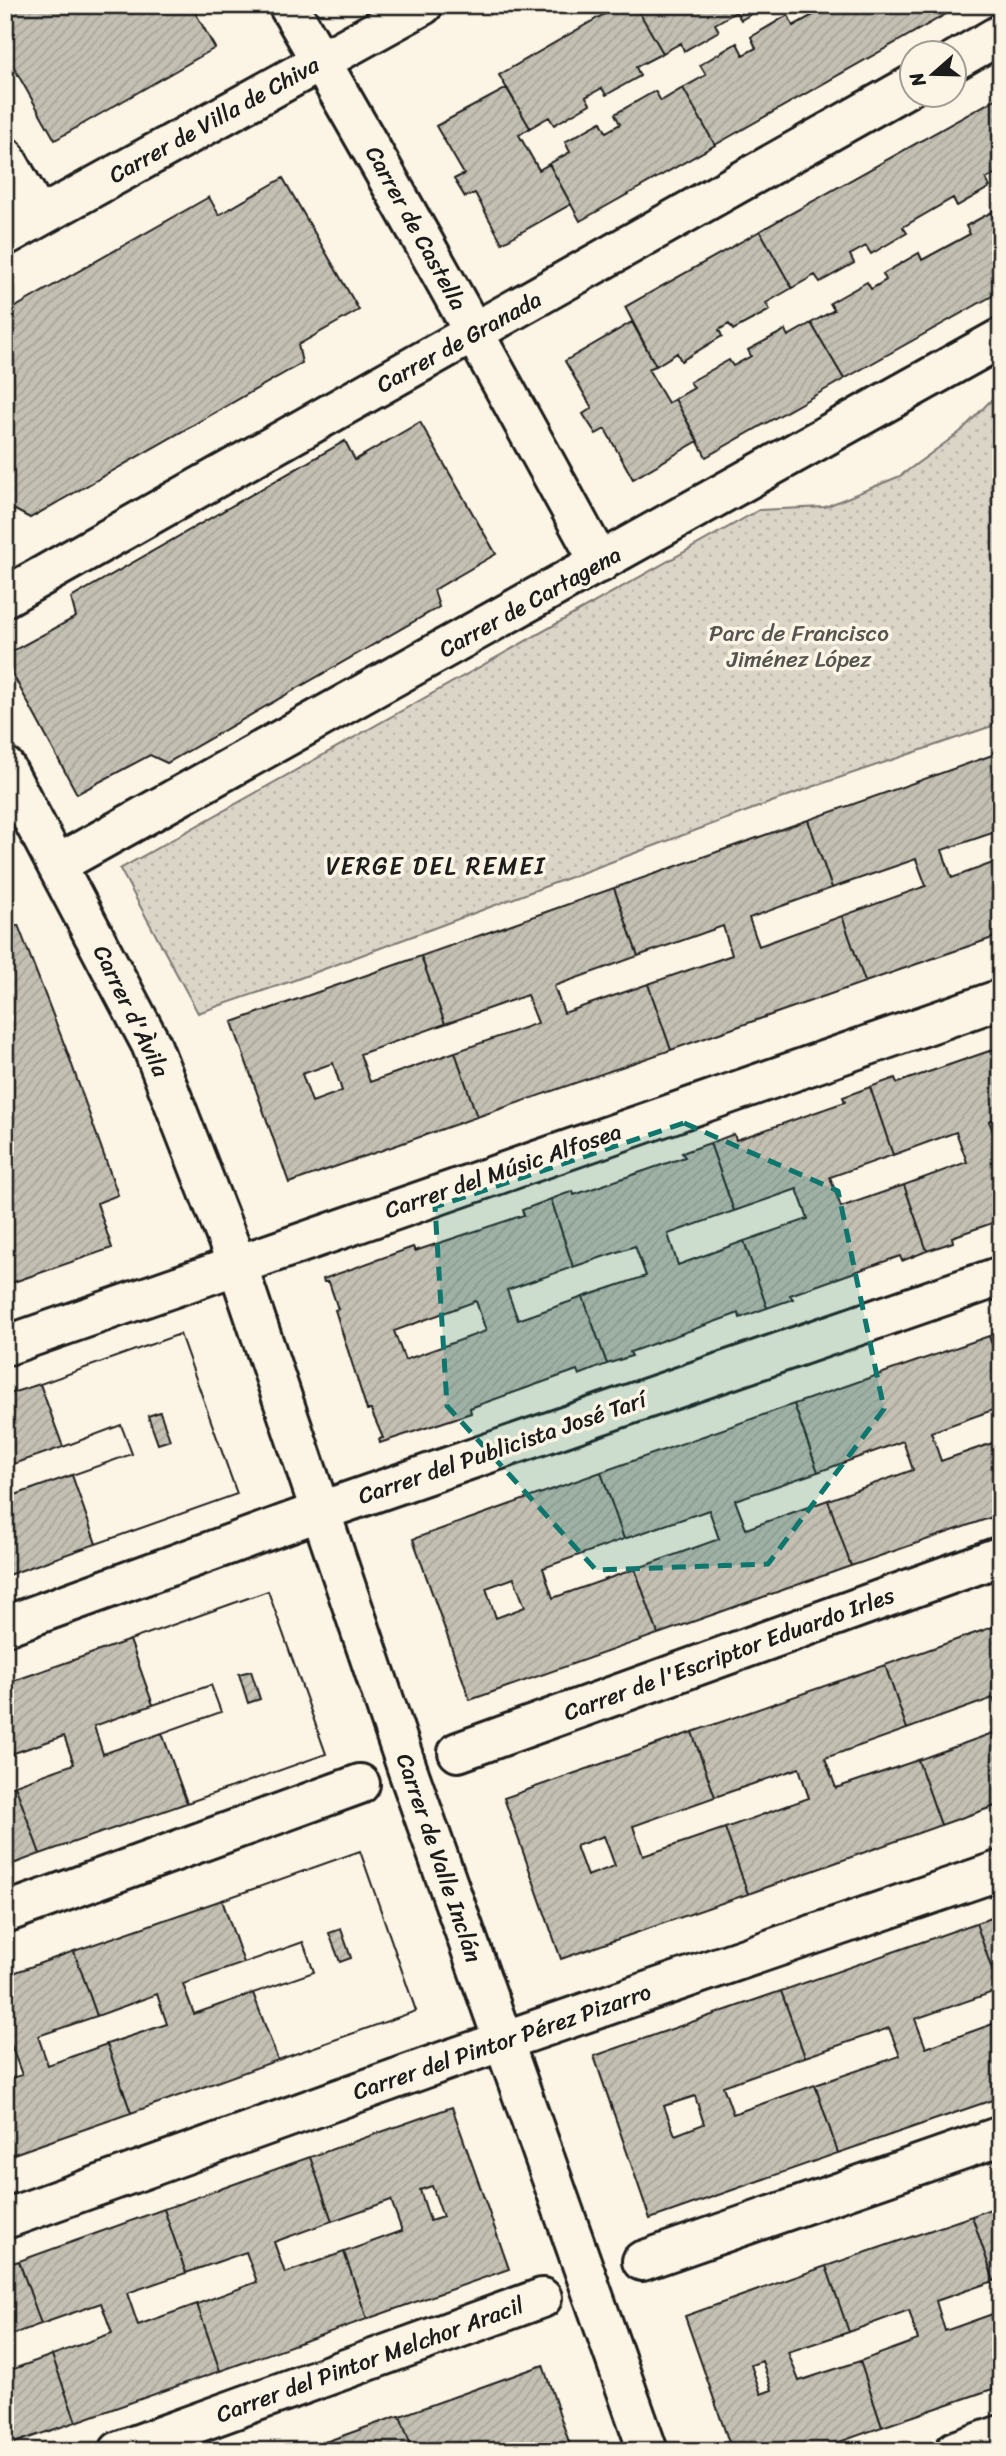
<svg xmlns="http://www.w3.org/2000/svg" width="1006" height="2456" viewBox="0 0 1006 2456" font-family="Sriracha,sans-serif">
<defs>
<pattern id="green-dots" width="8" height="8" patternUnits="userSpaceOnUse" patternTransform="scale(1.75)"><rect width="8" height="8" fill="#dbd5c8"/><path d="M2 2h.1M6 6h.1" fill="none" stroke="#bbb6ab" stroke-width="1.8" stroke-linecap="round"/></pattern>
<pattern id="building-hatch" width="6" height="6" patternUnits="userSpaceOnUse" patternTransform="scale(1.75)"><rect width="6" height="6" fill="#c4c0b3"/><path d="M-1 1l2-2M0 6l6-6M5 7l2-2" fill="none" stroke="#a8a499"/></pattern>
</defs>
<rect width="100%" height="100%" fill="#fcf5e5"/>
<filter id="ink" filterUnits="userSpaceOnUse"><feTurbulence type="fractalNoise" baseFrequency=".0143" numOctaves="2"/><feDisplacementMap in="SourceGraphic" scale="14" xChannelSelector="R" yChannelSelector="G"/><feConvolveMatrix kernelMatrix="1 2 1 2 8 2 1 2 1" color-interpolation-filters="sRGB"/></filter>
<g filter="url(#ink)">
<path fill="url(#green-dots)" stroke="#7c7872" stroke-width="2" d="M1001,390V723L812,787L292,981L198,1013L120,869L759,510L825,507L900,476L960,432Z"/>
<path fill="url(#building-hatch)" stroke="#1c1c1c" stroke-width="2" fill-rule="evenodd" d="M5,5H191L215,48L55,140L5,52Z
M620,5H635L663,53L636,67L640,76L606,95L602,88L586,97L590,104L554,125L549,117L530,128L499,75Z
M635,5H767L741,20L736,12L715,24L719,31L684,51L681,43L663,53Z
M831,5H962L715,145L683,88L706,75L700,65L737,43L743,55L756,48L751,37L788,15L793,26Z
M507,88L530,128L519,135L539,170L549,164L571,204L502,243L475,193L465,197L454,179L464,174L436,126Z
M683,88L715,145L580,221L549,164L570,152L565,142L601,122L606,132L620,124L615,114L655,91L661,101Z
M1001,96V171L986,179L990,187L957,206L953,198L903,227L907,233L871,254L866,246L850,255L854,263L820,282L815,275L792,288L760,231Z
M283,178L359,310L298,345L302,363L30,518L15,510L5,516V313L209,197L219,215Z
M1001,207V291L844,379L811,323L834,310L830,303L867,282L871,289L886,280L883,274L919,253L922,260L970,234L966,226Z
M760,231L792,288L766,303L770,310L733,330L729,324L719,330L722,336L681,361L677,353L656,366L625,307Z
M632,322L656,366L648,369L668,403L675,399L698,441L633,479L605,429L596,434L583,414L592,408L565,361Z
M811,323L844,379L706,457L675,399L694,388L690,382L729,360L733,366L751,356L748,350L785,330L788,336Z
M420,422L496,554L434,590L439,607L167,763L150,755L77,794L5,660V655L76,617L71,598L345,441L355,460Z
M1001,752V830L942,850L952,878L1001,860V935L865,982L842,916L926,886L916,859L832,888L808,820Z
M808,820L832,888L749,918L759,946L842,916L865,982L671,1050L648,984L732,955L723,926L638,956L614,888Z
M614,888L638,956L554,986L564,1013L648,984L671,1050L477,1117L455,1052L538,1023L527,995L445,1024L421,956Z
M18,925L68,1054L118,1195L97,1203L112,1248L5,1285V931Z
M421,956L445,1024L360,1054L370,1082L455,1052L477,1117L289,1183L232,1022ZM333,1063L342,1091L312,1102L302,1074Z
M1001,1047V1117L989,1121L1001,1151V1220L952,1237L953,1242L927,1251L904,1185L967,1162L956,1132L893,1155L870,1087L895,1078L897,1083Z
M870,1087L893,1155L830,1177L841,1207L904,1185L927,1251L902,1261L900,1256L790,1295L793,1299L767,1308L744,1241L808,1219L797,1189L734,1211L710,1143L734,1134L736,1140L845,1102L843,1097Z
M710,1143L734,1211L668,1234L678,1265L744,1241L767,1308L740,1318L739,1313L630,1352L632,1356L607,1364L583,1297L646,1276L635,1246L573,1267L551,1199L573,1191L574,1195L685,1157L682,1153Z
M551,1199L573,1267L507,1290L518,1320L583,1297L607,1364L579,1375L577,1370L470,1408L471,1413L380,1443L379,1439L383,1438L371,1410H367L335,1310L338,1309L329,1282H324L323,1279L413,1247L415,1251L524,1215L522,1210ZM476,1301L486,1331L405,1360L394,1331Z
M1001,1332V1369L989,1336Z
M180,1334L237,1494L96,1544L72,1475L132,1454L121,1425L63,1447L40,1384ZM160,1412L170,1440L158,1444L148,1416Z
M180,1334L237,1494L96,1544L72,1475L132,1454L121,1425L63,1447L40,1384Z
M989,1336L1001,1369V1407L931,1432L941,1461L1001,1440V1514L851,1566L828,1500L913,1470L903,1441L818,1472L794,1404Z
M40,1384L63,1447L5,1467V1395Z
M794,1404L818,1472L735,1500L746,1529L828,1500L851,1566L658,1634L635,1569L719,1539L709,1510L624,1539L601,1472Z
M5,1469L15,1495L72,1475L96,1544L5,1576Z
M601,1472L624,1539L543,1568L553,1598L635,1569L658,1634L470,1700L413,1539ZM514,1578L525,1607L496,1618L486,1588Z
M268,1591L326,1754L187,1803L162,1733L221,1712L211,1685L153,1705L130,1640ZM251,1671L260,1699L248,1703L239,1674Z
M268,1591L326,1754L187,1803L162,1733L221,1712L211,1685L153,1705L130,1640Z
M1001,1624V1721L993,1698L907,1729L885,1665Z
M130,1640L153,1705L94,1726L103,1754L162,1733L187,1803L40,1854L15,1785L74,1764L64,1736L5,1756V1684Z
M885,1665L907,1729L825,1758L836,1788L918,1760L941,1825L748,1894L725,1828L809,1798L799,1768L715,1797L692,1732Z
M1001,1730V1804L941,1825L918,1760Z
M692,1732L715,1797L633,1826L643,1856L725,1828L748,1894L561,1959L504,1798ZM604,1836L615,1866L587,1876L576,1846Z
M15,1785L40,1854L5,1867V1789Z
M360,1851L416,2011L278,2060L253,1993L314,1972L303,1942L244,1963L222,1900ZM341,1929L351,1958L340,1962L329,1933Z
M360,1851L416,2011L278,2060L253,1993L314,1972L303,1942L244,1963L222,1900Z
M222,1900L244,1963L183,1984L194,2014L253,1993L278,2060L131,2113L107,2044L167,2024L157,1994L97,2016L74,1951Z
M1001,1915V1989L999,1990L976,1923Z
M976,1923L999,1990L915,2019L926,2048L1001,2021V2097L838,2153L815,2085L900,2056L889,2028L805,2057L781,1991Z
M74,1951L97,2016L38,2036L48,2065L107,2044L131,2113L5,2157V2080L22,2075L11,2045L5,2047V1976Z
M781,1991L805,2057L723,2086L733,2114L815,2085L838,2153L650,2219L594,2056ZM695,2096L704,2124L675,2135L664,2106Z
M452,2107L509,2269L367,2319L344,2252L402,2231L391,2200L332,2221L310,2157ZM432,2186L443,2217L430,2221L420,2190Z
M310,2157L332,2221L274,2242L285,2273L344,2252L367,2319L220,2371L197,2304L257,2282L246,2252L186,2273L164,2209Z
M1001,2205V2279L994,2281L972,2216Z
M164,2209L186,2273L127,2293L138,2325L197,2304L220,2371L76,2422L52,2355L112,2333L101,2303L41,2324L19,2261Z
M972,2216L994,2281L936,2301L945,2331L1001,2311V2386L882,2427L860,2361L918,2340L909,2310L849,2332L826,2266Z
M19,2261L41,2324L5,2337V2265Z
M826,2266L849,2332L788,2352L799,2381L860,2361L882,2427L814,2451H732L685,2316ZM762,2361L772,2390L761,2394L751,2365Z
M52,2355L76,2422L5,2446V2372Z
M543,2365L572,2451H525L523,2447L513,2451H413L400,2416Z
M400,2416L413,2451H300L395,2417Z"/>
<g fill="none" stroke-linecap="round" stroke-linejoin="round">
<defs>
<path id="street" d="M288,5C396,189 498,376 600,563
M954,61L1001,34
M5,157L39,217
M5,236L423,5
M5,597L912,85
M58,864L1001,338
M5,1346L1001,999
M5,1626L321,1511L1001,1276
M458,1752L1001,1556
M5,1913L360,1784
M5,2219L445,2061L1001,1870
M642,2261L1001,2136
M119,2451L542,2298
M955,2451L1001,2435"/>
<path id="secondary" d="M5,767L151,1044L237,1264L408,1771L648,2451"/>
</defs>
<use href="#street" stroke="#1c1c1c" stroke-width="44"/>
<use href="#secondary" stroke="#1c1c1c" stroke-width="44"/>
<use href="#street" stroke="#fcf5e5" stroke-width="38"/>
<use href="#secondary" stroke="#fcf5e5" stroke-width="38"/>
</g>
</g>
<path fill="#0f766e" fill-opacity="0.2" stroke="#0f766e" stroke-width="5" stroke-dasharray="14 9" stroke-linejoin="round" d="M684,1123L838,1191L884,1409L768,1564L596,1570L447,1406L435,1207Z"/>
<g text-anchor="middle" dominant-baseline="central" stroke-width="7" stroke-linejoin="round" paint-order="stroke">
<g font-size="23" fill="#1c1c1c" stroke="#fcf5e5">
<text transform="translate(214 120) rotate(-29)">Carrer de Villa de Chiva</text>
<text transform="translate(416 228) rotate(61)">Carrer de Castella</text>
<text transform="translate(459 342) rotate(-29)">Carrer de Granada</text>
<text transform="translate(530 602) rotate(-29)">Carrer de Cartagena</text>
<text transform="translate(131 1011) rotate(64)">Carrer d'Àvila</text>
<text transform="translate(503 1171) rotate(-19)">Carrer del Músic Alfosea</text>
<text transform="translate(502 1448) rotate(-19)">Carrer del Publicista José Tarí</text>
<text transform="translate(729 1654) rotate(-20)">Carrer de l'Escriptor Eduardo Irles</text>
<text transform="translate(439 1858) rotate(71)">Carrer de Valle Inclán</text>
<text transform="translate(502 2042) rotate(-19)">Carrer del Pintor Pérez Pizarro</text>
<text transform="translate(370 2360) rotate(-20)">Carrer del Pintor Melchor Aracil</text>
</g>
<g font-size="23" fill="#555450" stroke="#fcf5e5">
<text x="799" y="633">Parc de Francisco<tspan x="799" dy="26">Jiménez López</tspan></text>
</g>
<g font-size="24" letter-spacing="2" fill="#1c1c1c" stroke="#fcf5e5">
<text x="436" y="866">VERGE DEL REMEI</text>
</g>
</g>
<rect width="1006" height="2456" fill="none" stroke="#fcf5e5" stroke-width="28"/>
<rect x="14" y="14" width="978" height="2428" fill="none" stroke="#1c1c1c" stroke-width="2.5" filter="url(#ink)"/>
<g transform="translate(933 74) rotate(250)"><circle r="33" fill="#fcf5e5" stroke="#a29e95" stroke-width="2"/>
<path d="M0-5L12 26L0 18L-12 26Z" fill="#1c1c1c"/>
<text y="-10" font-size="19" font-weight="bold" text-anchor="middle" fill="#1c1c1c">N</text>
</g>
</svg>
